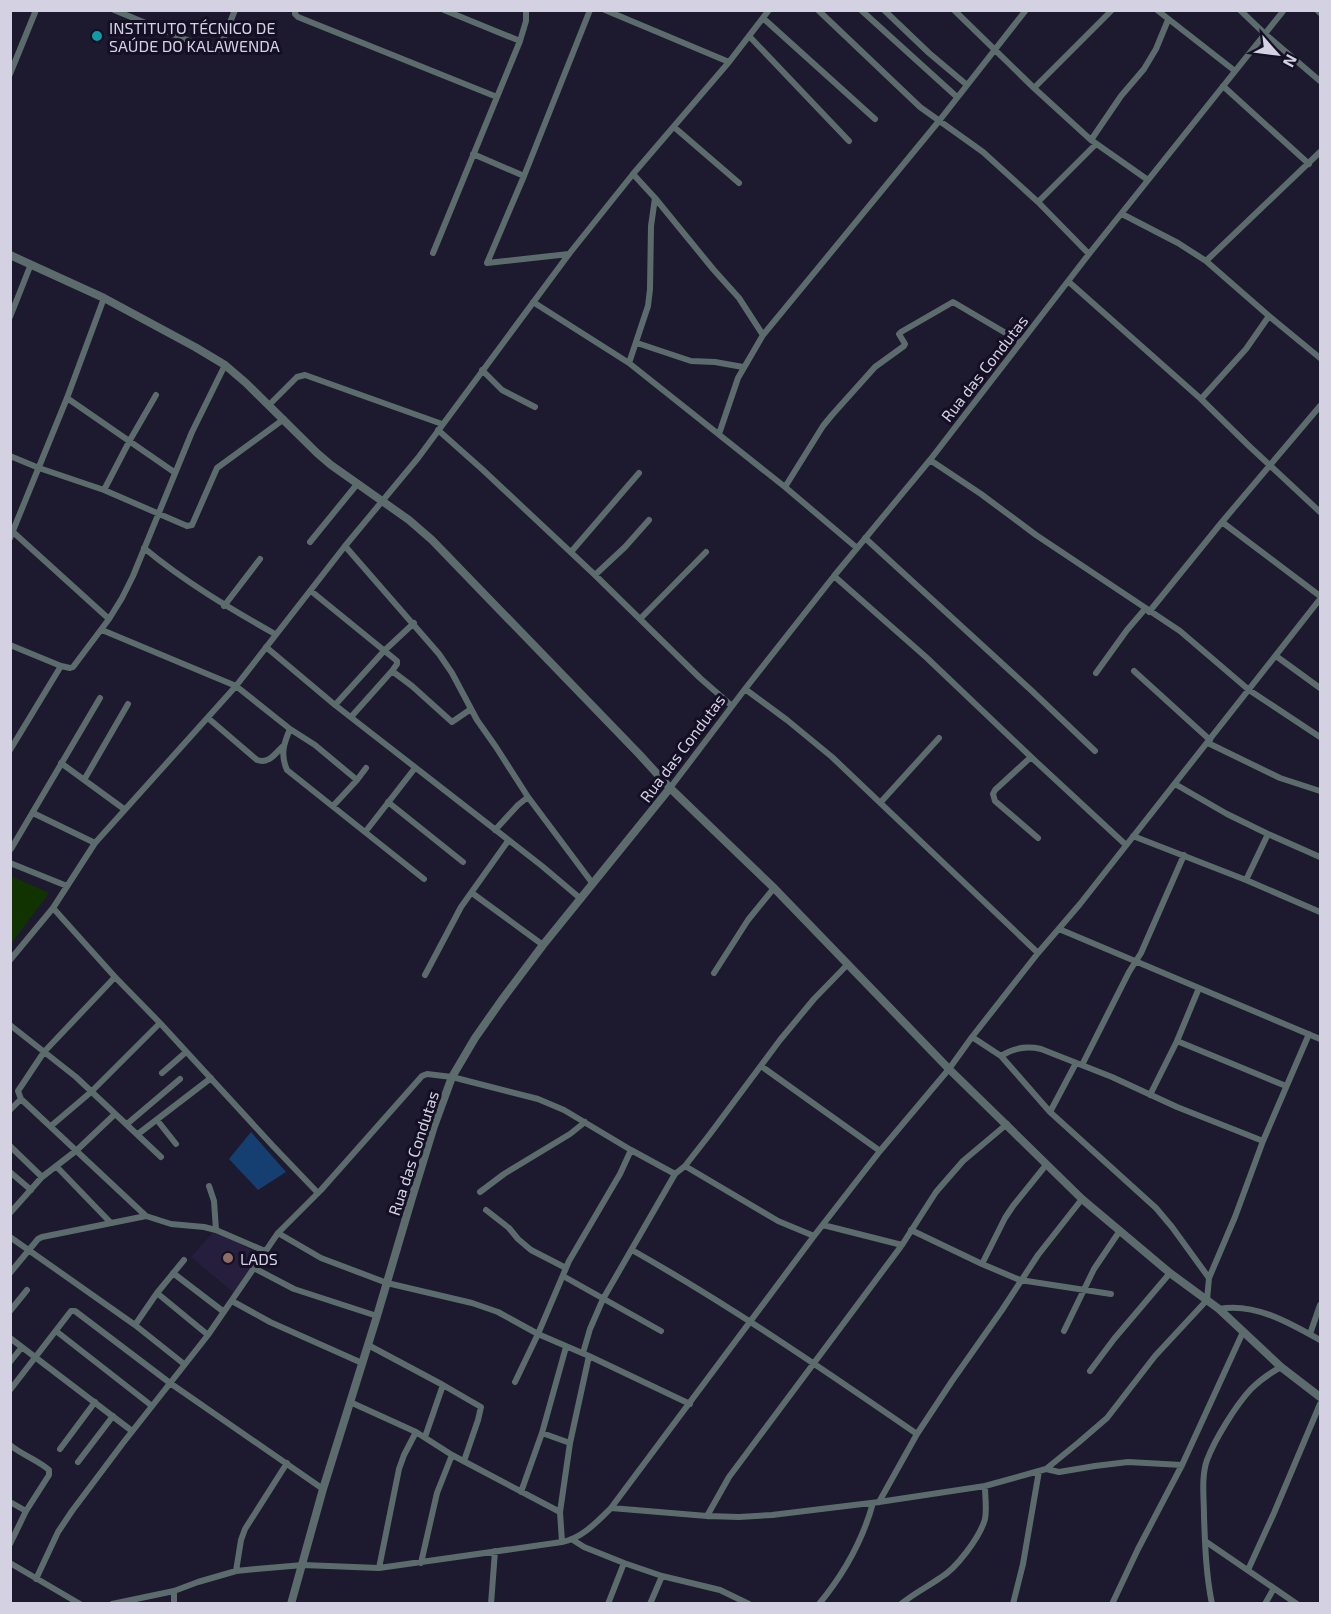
<svg xmlns="http://www.w3.org/2000/svg" width="1331" height="1614" viewBox="0 0 1331 1614" font-family="'Exo 2',sans-serif">
<rect width="100%" height="100%" fill="#1d192f"/>
<path fill="#251e3c" d="M215,1230L260,1255L234,1293L191,1257Z"/>
<path fill="#130" d="M11,876L49,893L11,944Z"/>
<path fill="#163f71" d="M251,1132L286,1172L258,1190L229,1159Z"/>
<g fill="none" stroke-linecap="round" stroke-linejoin="round">
<path stroke="#5c6c6c" stroke-width="6" d="M114,10L214,51L218,50L220,47L235,10
M295,10V14L298,17L497,97
M444,10L520,41
M605,10L729,62
M818,10L920,107L983,152L1038,202L1089,254
M861,10L957,97
M884,10L929,53L967,85
M954,10L1034,88L1091,140L1148,180
M1157,10L1235,71
M1240,10L1265,34L1320,81
M1317,10L1320,13
M763,18L875,119
M749,36L849,141
M10,74L36,10
M1223,86L1309,164
M1034,88L1112,10
M674,127L739,183
M1091,140L1121,96L1144,69L1156,49L1168,20
M473,154L524,176
M633,174L655,198L713,269L739,298L763,335
M1038,202L1096,144
M1122,214L1178,243L1206,261L1269,316L1320,358
M433,253L520,41L526,21V10
M569,254L487,263L524,176L590,10
M1206,261L1320,152
M1069,282L1201,399L1248,445L1320,512
M533,302L629,363L785,487L857,548
M10,317L31,264
M637,343L691,361L715,362L743,367
M629,363L648,306L650,289L651,226L655,198
M482,370L502,390L535,407
M67,398L174,472
M1201,399L1246,349L1269,316
M269,405L297,377L305,375L442,424
M438,430L483,470L595,575L700,678L732,706
M719,434L738,378L763,335L939,121L1026,10
M10,456L39,468L104,490L187,526L192,525L217,468L284,419
M930,460L981,494L1036,535L1180,631L1249,690L1320,737
M785,487L823,426L832,415L875,367L904,346L905,344L899,334L901,332L953,302L1021,342
M104,490L130,440L156,395
M1222,522L1320,596
M13,532L109,619
M10,538L67,398L104,298
M865,538L1032,691L1095,751
M310,542L358,483
M345,546L439,654L452,673L477,720L496,747L528,797L593,884
M144,548C185,582 229,608 275,634
M571,552L639,473
M595,575L625,547L649,520
M834,576L927,658L1031,757L1126,845
M311,591L397,661V664L392,671L351,717
M224,606L260,559
M1149,612L1222,522L1320,406
M640,619L706,552
M102,630L236,686L290,729L315,745L357,780
M10,645L61,666L70,668L73,667L109,619L122,598L133,576L192,432L225,365
M266,647L335,705L542,866L581,899
M1276,656L1320,688
M392,671L412,686L452,722L471,709
M1134,671L1210,740
M1096,673L1127,630L1145,609
M745,689L787,720L832,757L1038,953
M335,705L384,651L414,623
M208,718L257,760C269,764 275,754 283,746
M290,729C284,743 280,754 287,770L424,879
M1208,743L1280,778L1320,791
M10,750L61,666
M1031,757L995,790L993,794L995,801L1038,838
M61,763L124,809
M84,780L128,704
M1175,784L1227,814L1268,834L1320,857
M670,788L745,689L834,576L930,460L1089,254L1284,10
M388,802L463,862
M880,803L939,738
M333,806L357,780L366,768
M33,813L95,843
M495,830L518,805L528,797
M366,831L415,768
M1133,836L1246,880L1320,912
M11,849L100,698
M10,863L67,886
M1246,880L1268,834
M472,893L543,945
M53,908L115,977L160,1023L273,1146L318,1193
M1059,929L1320,1039
M10,960L53,908L95,843L236,686L345,546L418,458L569,254L633,174L729,62L769,10
M714,973L748,920L774,888
M425,975L461,907L508,841
M115,977L44,1052L18,1091L21,1099L146,1216
M10,1025L76,1077L161,1157
M972,1037L1001,1056L1050,1112L1156,1208L1172,1227L1209,1278
M1177,1041L1286,1086
M1001,1056C1013,1048 1027,1046 1041,1049L1112,1077L1177,1107L1263,1141
M1082,1065L1129,972L1141,953L1184,855
M761,1066L880,1151
M162,1073L186,1052
M1150,1095L1177,1041L1199,988
M10,1110L21,1099
M1050,1112L1076,1063
M157,1120L176,1144
M127,1124L180,1079
M51,1126L91,1092L160,1023
M138,1134L211,1078
M10,1146L42,1177
M56,1166L110,1222
M685,1166L778,1221L814,1236
M10,1172L31,1190
M209,1186L214,1201L216,1230
M480,1192L504,1174L570,1134L585,1122
M486,1210L509,1228L518,1239L531,1250L566,1268
M10,1213L42,1177L77,1150L115,1114
M823,1225L902,1245
M911,1230L982,1264L1020,1280L1111,1294
M278,1233L321,1258L387,1283L472,1303L498,1312L538,1334L589,1356L690,1404
M10,1237L135,1325L184,1364
M632,1250C731,1306 824,1370 917,1434
M982,1264L1005,1218L1013,1206L1046,1165
M254,1268L294,1289L377,1316
M10,1273L38,1239L42,1237L146,1216L171,1224L204,1227L216,1230L265,1251
M173,1273L224,1312
M563,1276L661,1331
M157,1293L208,1335
M232,1301L270,1322L362,1363
M1219,1309C1254,1302 1290,1323 1320,1340
M10,1311L27,1290
M135,1325L157,1293L184,1260
M56,1331L152,1406
M1064,1331L1094,1269L1119,1232
M1310,1334L1320,1305
M10,1338L132,1431
M368,1345L443,1385L481,1407L478,1420L464,1461
M583,1353L590,1329L603,1299L675,1174L685,1166L710,1134L780,1040L814,999L848,964
M10,1362L22,1347
M1090,1371L1114,1339L1170,1273
M515,1382L538,1334L569,1261L620,1174L631,1150
M10,1390L71,1311H75L170,1383L323,1489
M350,1402L416,1432L452,1455L560,1512
M542,1433L570,1443
M425,1437L443,1385
M10,1445C22,1455 38,1460 49,1470V1475L26,1511L10,1544
M60,1449L95,1402
M78,1462L113,1416
M1046,1469L1059,1472L1095,1466L1128,1462L1182,1465
M521,1492L542,1433L566,1347
M10,1502L26,1511
M879,1502L917,1434L952,1381L1002,1310L1038,1255L1082,1199
M611,1508L707,1516L739,1517L772,1515L879,1502L985,1486L1046,1469L1078,1443L1107,1418L1155,1356L1207,1300L1209,1278L1235,1217L1263,1141L1309,1034
M707,1516L729,1477L902,1245L936,1192L963,1161L1007,1124
M573,1540L584,1547L624,1563L662,1576L720,1590L749,1604
M1205,1541L1297,1604
M562,1542L560,1512L570,1443L589,1356
M10,1563L80,1604
M421,1563L437,1493L452,1455
M379,1568L399,1469L404,1455L416,1432
M1248,1570L1274,1513L1320,1404
M236,1571L241,1540L245,1529L287,1463
M36,1579L58,1532L72,1511L123,1443L208,1335L278,1233L321,1190L422,1076L427,1074L452,1077L538,1099L564,1110L631,1150L675,1174
M174,1591V1604
M112,1604L174,1591L198,1582L236,1571L256,1569L303,1565L379,1568L562,1542C582,1538 597,1522 611,1508L814,1236L880,1151L949,1069L972,1037L1038,953L1080,904L1320,599
M491,1604L495,1551
M608,1604L624,1563
M650,1604L662,1576
M819,1604C843,1575 863,1539 873,1503
M901,1604C913,1594 927,1587 940,1578C956,1569 980,1537 985,1519C987,1509 985,1497 985,1486
M1013,1604L1023,1564L1039,1471
M1112,1604L1138,1549L1182,1465L1243,1332
M1212,1604C1206,1575 1205,1545 1204,1516C1204,1498 1201,1477 1207,1460C1215,1439 1236,1405 1251,1389C1260,1380 1270,1373 1281,1367
M1265,1604L1274,1588"/>
<path stroke="#5c6c6c" stroke-width="8" d="M10,255L104,298L195,347L225,365L246,383L317,453L331,465L409,520L432,540L639,754L670,788L774,888L949,1069L1082,1199L1170,1273L1219,1309L1281,1367L1320,1397
M291,1604L323,1489L377,1316L411,1201L434,1126L452,1077L475,1038L501,1001L543,945L670,788"/>
</g>
<circle fill="#0f9aa8" stroke="#140f25" stroke-width="2" cx="97" cy="36" r="6"/>
<circle fill="#8d6e63" stroke="#140f25" stroke-width="2" cx="228" cy="1258" r="6"/>
<g text-anchor="middle" dominant-baseline="central" stroke-width="6" stroke-linejoin="round" paint-order="stroke">
<g font-size="16" fill="#d4d2e2" stroke="#140f25" text-anchor="start">
<text x="109" y="27">INSTITUTO TÉCNICO DE<tspan x="109" dy="18">SAÚDE DO KALAWENDA</tspan></text>
<text x="240" y="1258">LADS</text>
</g>
<g font-size="16" fill="#d4d2e2" stroke="#140f25">
<text transform="translate(984 368) rotate(-52)">Rua das Condutas</text>
<text transform="translate(682 748) rotate(-53)">Rua das Condutas</text>
<text transform="translate(413 1153) rotate(-72)">Rua das Condutas</text>
</g>
</g>
<rect width="1331" height="1614" fill="none" stroke="#d4d2e2" stroke-width="24"/>
<g transform="translate(1277 54) rotate(118)" stroke="#140f25" stroke-width="4.5" paint-order="stroke">
<path d="M0-4.5L10 22L0 15L-10 22Z" fill="#d4d2e2"/>
<text y="-9" font-size="16" font-weight="bold" text-anchor="middle" fill="#d4d2e2">N</text>
</g>
</svg>
